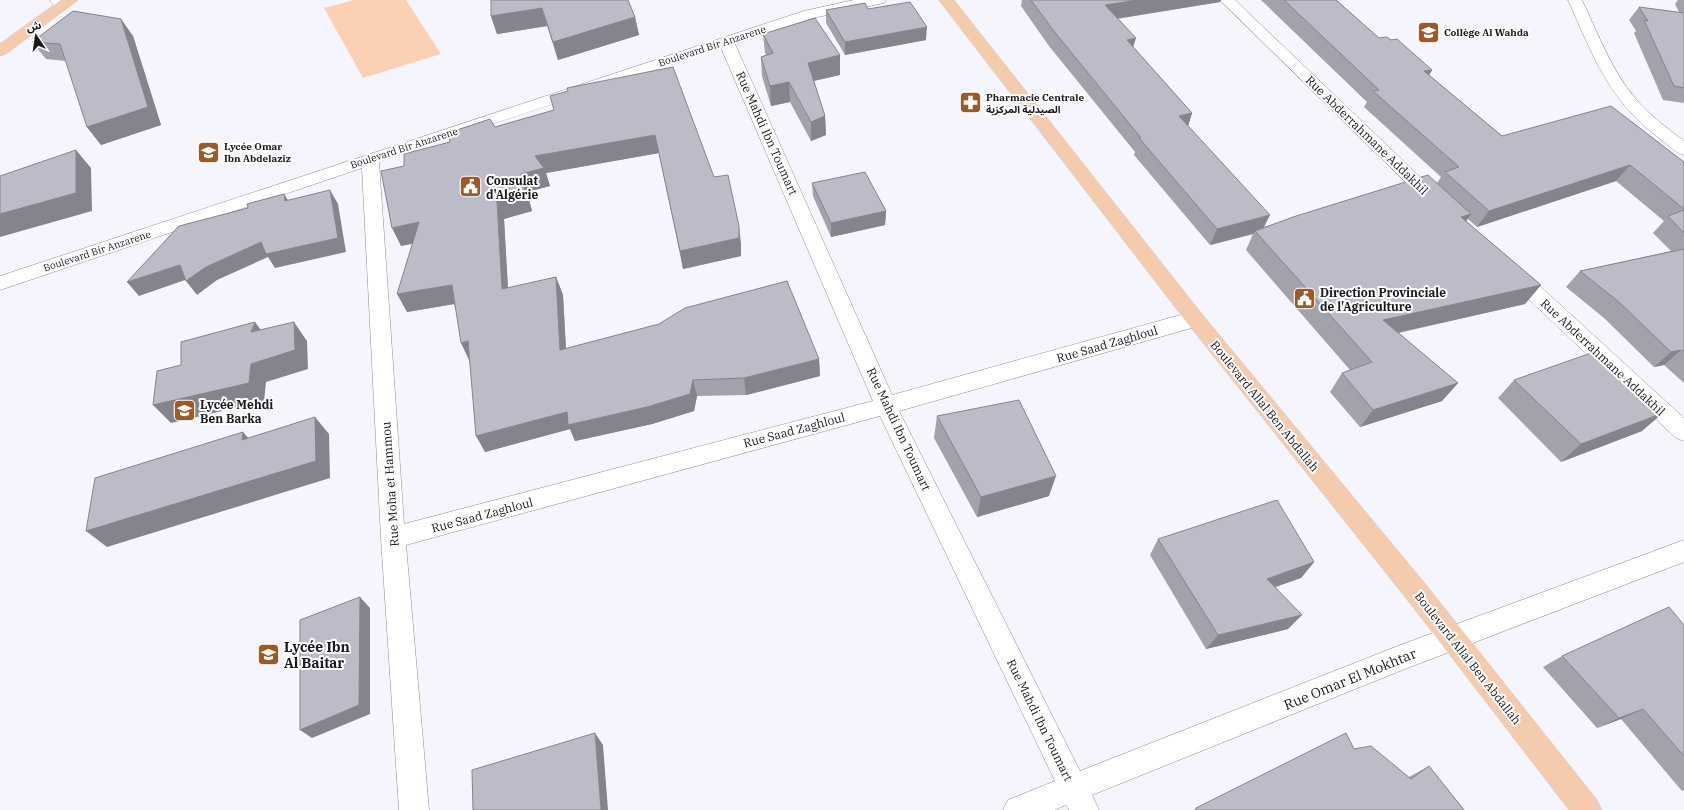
<svg xmlns="http://www.w3.org/2000/svg" width="1684" height="810" viewBox="0 0 1684 810" font-family="'IBM Plex Serif','Noto Sans Arabic',serif">
<rect width="100%" height="100%" fill="#f5f5fd"/>
<path fill="#fbd0b3" d="M354,0H406L441,54L363,78L324,8Z"/>
<g fill="none" stroke-linecap="round" stroke-linejoin="round">
<defs>
<path id="minor" d="M50,0H68L71,4L69,7C62,9 54,7 50,0Z
M854,0H886L884,3L879,4L813,18L735,44L892,395L1195,311L1202,314L1205,319L1202,324L1195,327L899,411L1080,771L1403,644L1684,540V562L1405,669L1092,795L1099,810H1069L1066,805L1054,810H1003L1008,800L1055,781L880,416L406,545L429,810H399L381,538L362,168L0,290V276L804,11ZM721,48L873,401L404,524L379,162Z
M1220,0H1235L1440,196L1443,200L1440,204L1434,206L1428,204Z
M1568,0H1582C1598,33 1611,70 1635,98C1649,115 1667,128 1684,141V155C1674,152 1667,144 1659,138C1608,100 1593,55 1568,0Z
M1512,265L1519,267L1684,418V441L1676,438L1505,277L1502,272L1505,267Z"/>
<path id="major" d="M61,0H78L6,54L0,56V44Z
M939,0H954L1202,314L1427,586L1597,800L1602,810H1569L1409,602L1188,324Z"/>
</defs>
<use href="#minor" stroke="#8e8d99" stroke-width="1"/>
<use href="#major" stroke="#d1d1d2" stroke-width="1"/>
<use href="#minor" fill="#fff" fill-rule="evenodd"/>
<use href="#major" fill="#f4cbad" fill-rule="evenodd"/>
</g>
<path fill="#a2a2ac" d="M1022,0H1221L1220,2L1117,19L1133,47L1192,113L1188,126L1264,227L1437,183L1441,177L1364,107L1367,102L1261,0H1336L1379,38L1391,40L1432,70L1429,75L1502,136L1684,162V383L1664,365L1654,367L1604,318L1566,287L1580,271L1671,251L1653,233L1664,221L1616,181L1477,227L1468,219L1466,221L1541,285L1525,304L1398,333L1458,383L1442,401L1360,427L1330,392L1342,373L1350,370L1246,250L1253,234L1210,245L1134,155L1135,152L1049,46L1021,6Z
M1678,0H1684V103L1663,100L1634,33L1636,31L1629,20L1639,7L1679,12L1675,4Z
M868,9L926,40L845,55L826,23V10Z
M491,16L635,17L639,35L558,60L547,26L497,34Z
M763,34L840,55V75L814,81L825,116L826,135L811,141L790,102L771,106L762,76L761,57L766,55L765,53Z
M133,36L161,125L101,145L87,127L66,61L46,59L32,42Z
M550,96L714,177L741,244V256L683,269L659,153L546,173L550,186L527,192L532,211L504,219L508,288L556,277L563,295L566,349L819,359L820,376L746,395L697,396L694,411L652,424L575,441L570,429L485,452L469,360L454,304L407,312L412,244L401,246L404,166L450,142L495,127L554,110Z
M812,183L886,211L885,225L831,237L813,196Z
M1514,380L1642,431L1561,462L1498,398Z
M937,416L1049,496L977,517L934,438Z
M1158,539L1314,562L1301,578L1275,587L1288,629L1206,649L1150,555Z
M1684,625V790L1682,791L1621,719L1597,728L1543,667L1562,656Z
M1354,749L1409,777L1429,766L1464,810H1194L1196,808Z"/>
<path fill="#84848c" d="M1138,0H1221L1220,2L1101,21L1105,5Z
M542,8L547,26L497,34L491,16Z
M635,17L639,35L558,60L553,42Z
M121,19L133,36L161,125L101,145L87,127Z
M927,27L926,40L845,55V42Z
M1136,38L1131,54L1127,40Z
M840,55V75L808,82V63Z
M1432,70L1423,86L1424,71Z
M789,82L790,102L771,106L770,86Z
M1192,113L1187,129L1179,116Z
M825,116L826,135L811,141V122Z
M655,135L659,153L546,173L550,186L527,192L532,211L504,219L509,307L502,289L497,201L521,174L535,156Z
M76,150L91,168L92,211L0,237V214Z
M1630,165L1616,181L1477,227L1489,211Z
M330,190L338,204L346,252L275,268L268,257L217,280L197,295L186,281L188,279L139,296L127,282L180,265L206,267L261,242Z
M284,194L293,208L285,201Z
M886,211L885,225L831,237V223Z
M1471,214L1457,234L1461,217Z
M1270,215L1262,231H1255L1253,234L1210,245L1217,229Z
M419,222L427,240L401,246L392,228Z
M739,226L741,244V256L683,269L680,251Z
M556,277L563,295L567,368L560,350Z
M452,285L460,303L407,312L397,294Z
M1541,285L1525,304L1370,339L1383,320Z
M255,322L269,341L251,332Z
M294,322L307,341L308,369L266,382L264,401L171,423L153,405L251,364Z
M468,341L469,360L461,343Z
M1681,350L1664,365L1654,367L1671,352Z
M819,359L820,376L746,395L744,378Z
M693,380L697,396L694,411L652,424L575,441L570,429L485,452L476,436L567,412Z
M1458,383L1442,401L1360,427L1373,410Z
M1663,413L1642,431L1561,462L1581,444Z
M315,417L329,434L330,478L107,547L86,531Z
M243,432L259,450L242,440Z
M1056,476L1049,496L977,517L981,497Z
M1314,562L1301,578L1255,594L1267,579Z
M360,597L370,608V714L312,738L300,730Z
M1302,615L1288,629L1206,649L1218,635Z
M1643,709L1621,719L1597,728L1619,718Z
M595,733L603,745L608,810H601Z"/>
<path fill="#bcbcc8" stroke="#84848c" d="M491,0H628L635,17L553,42L542,8L491,16Z
M1031,0H1138L1105,5L1136,38L1127,40L1192,113L1179,116L1270,215L1217,229L1139,138H1141L1053,30Z
M1284,0H1336L1379,38L1387,37L1391,40L1397,39L1432,70L1424,71L1502,136L1611,106L1684,162V209L1630,165L1489,211L1445,172L1459,167L1373,91L1379,90Z
M910,2L927,27L845,42L826,10L865,3L868,9Z
M1639,7L1684,13V88L1674,86L1644,20L1648,21Z
M73,11L121,19L148,107L87,127L60,44L32,42Z
M815,18L840,55L808,63L825,116L811,122L789,82L770,86L761,57L773,53L763,34Z
M673,67L714,177L728,175L739,226V238L680,251L655,135L535,156L544,168L521,174L525,193L497,201L502,289L556,277L560,350L659,324L685,308L787,281L819,359L744,378L693,380L690,394L647,407L568,425L567,412L476,436L468,341L461,343L452,285L397,294L419,222L392,228L381,171L404,166V154L450,142L448,133L490,119L495,127L554,110L550,96L568,91L567,88Z
M76,150V193L0,214V176Z
M865,172L886,211L831,223L812,183Z
M1428,175L1471,214L1461,217L1541,285L1383,320L1458,383L1373,410L1342,373L1372,362L1255,231L1293,217Z
M330,190L338,238L266,254L261,242L206,267L186,281L180,265L127,282L179,226L248,208L247,204L284,194L285,201Z
M1684,210V233L1668,216Z
M1684,249V352L1681,350L1671,352L1619,302L1580,271Z
M255,322L251,332L294,322L295,350L251,364L249,383L153,405L157,371L181,365V342Z
M1594,352L1663,413L1581,444L1514,380Z
M1019,400L1056,476L981,497L937,416Z
M315,417L316,461L86,531L95,478L243,432L242,440Z
M1277,500L1314,562L1267,579L1302,615L1218,635L1158,539Z
M360,597L359,705L300,730V620Z
M1669,607L1684,625V756L1643,709L1619,718L1562,656Z
M595,733L601,810H473L472,770Z
M1346,733L1354,749L1371,746L1411,779L1429,766L1464,810H1197L1196,808Z"/>
<defs>
<symbol id="school-square" viewBox="-11 -11 22 22"><rect x="-9" y="-9" width="18" height="18" rx="4" fill="#9c5b25" stroke="#fff"/><path d="M0-5L7-2L0 1L-7-2ZM-4 1L0 2.5L4 1V4Q0 6-4 4Z" fill="#fff"/></symbol>
<symbol id="pharmacy-square" viewBox="-11 -11 22 22"><rect x="-9" y="-9" width="18" height="18" rx="4" fill="#9c5b25" stroke="#fff"/><path d="M-2-6h4v4h4v4h-4v4h-4v-4h-4v-4h4Z" fill="#fff"/></symbol>
<symbol id="civic-square" viewBox="-11 -11 22 22"><rect x="-9" y="-9" width="18" height="18" rx="4" fill="#9c5b25" stroke="#fff"/><path d="M-.6-6.5H3V-4.5H.6V-3L4-1V1h2V6H-6V1h2V-1L-.6-3ZM-1.2 2.5V6h2.4V2.5Z" fill="#fff"/></symbol>
</defs>
<g fill-rule="evenodd">
<use href="#school-square" x="1416" y="20" width="25" height="25"/>
<use href="#pharmacy-square" x="958" y="90" width="25" height="25"/>
<use href="#school-square" x="196" y="140" width="25" height="25"/>
<use href="#civic-square" x="458" y="174" width="25" height="25"/>
<use href="#civic-square" x="1292" y="286" width="25" height="25"/>
<use href="#school-square" x="172" y="398" width="25" height="25"/>
<use href="#school-square" x="256" y="642" width="25" height="25"/>
</g>
<g text-anchor="middle" dominant-baseline="central" stroke-width="4" stroke-linejoin="round" paint-order="stroke">
<g font-size="10" font-weight="bold" fill="#19191d" stroke="#fff" text-anchor="start">
<text x="1444" y="32">Collège Al Wahda</text>
<text x="986" y="97">Pharmacie Centrale<tspan x="986" dy="12">الصيدلية المركزية</tspan></text>
<text x="224" y="146">Lycée Omar<tspan x="224" dy="12">Ibn Abdelaziz</tspan></text>
</g>
<g font-size="10" fill="#19191d" stroke="#fff">
<text transform="translate(712 46) rotate(-18)">Boulevard Bir Anzarene</text>
<text transform="translate(404 148) rotate(-18)">Boulevard Bir Anzarene</text>
<text transform="translate(97 251) rotate(-18)">Boulevard Bir Anzarene</text>
</g>
<g font-size="12" fill="#19191d" stroke="#fff">
<text transform="translate(767 133) rotate(66)">Rue Mahdi Ibn Toumart</text>
<text transform="translate(1367 135) rotate(44)">Rue Abderrahmane Addakhil</text>
<text transform="translate(1107 344) rotate(-16)">Rue Saad Zaghloul</text>
<text transform="translate(1603 357) rotate(43)">Rue Abderrahmane Addakhil</text>
<text transform="translate(1265 406) rotate(51)">Boulevard Allal Ben Abdallah</text>
<text transform="translate(899 429) rotate(65)">Rue Mahdi Ibn Toumart</text>
<text transform="translate(794 430) rotate(-15)">Rue Saad Zaghloul</text>
<text transform="translate(390 484) rotate(-94)">Rue Moha et Hammou</text>
<text transform="translate(482 515) rotate(-15)">Rue Saad Zaghloul</text>
<text transform="translate(1468 658) rotate(52)">Boulevard Allal Ben Abdallah</text>
<text transform="translate(1040 720) rotate(64)">Rue Mahdi Ibn Toumart</text>
</g>
<g font-size="12" font-weight="bold" fill="#19191d" stroke="#fff" text-anchor="start">
<text x="486" y="180">Consulat<tspan x="486" dy="14">d'Algérie</tspan></text>
<text x="1320" y="292">Direction Provinciale<tspan x="1320" dy="14">de l'Agriculture</tspan></text>
<text x="200" y="404">Lycée Mehdi<tspan x="200" dy="14">Ben Barka</tspan></text>
</g>
<g font-size="14" font-weight="bold" fill="#19191d" stroke="#fff" text-anchor="start">
<text x="284" y="647">Lycée Ibn<tspan x="284" dy="16">Al Baitar</tspan></text>
</g>
<g font-size="14" fill="#19191d" stroke="#fff">
<text transform="translate(1350 679) rotate(-22)">Rue Omar El Mokhtar</text>
</g>
</g>
<g transform="translate(36 36) rotate(347)" stroke="#ffffff" stroke-width="3" paint-order="stroke">
<path d="M0-3L7 15L0 10L-7 15Z" fill="#19191d"/>
<text y="-6" font-size="11" font-weight="bold" text-anchor="middle" fill="#19191d">ش</text>
</g>
</svg>
